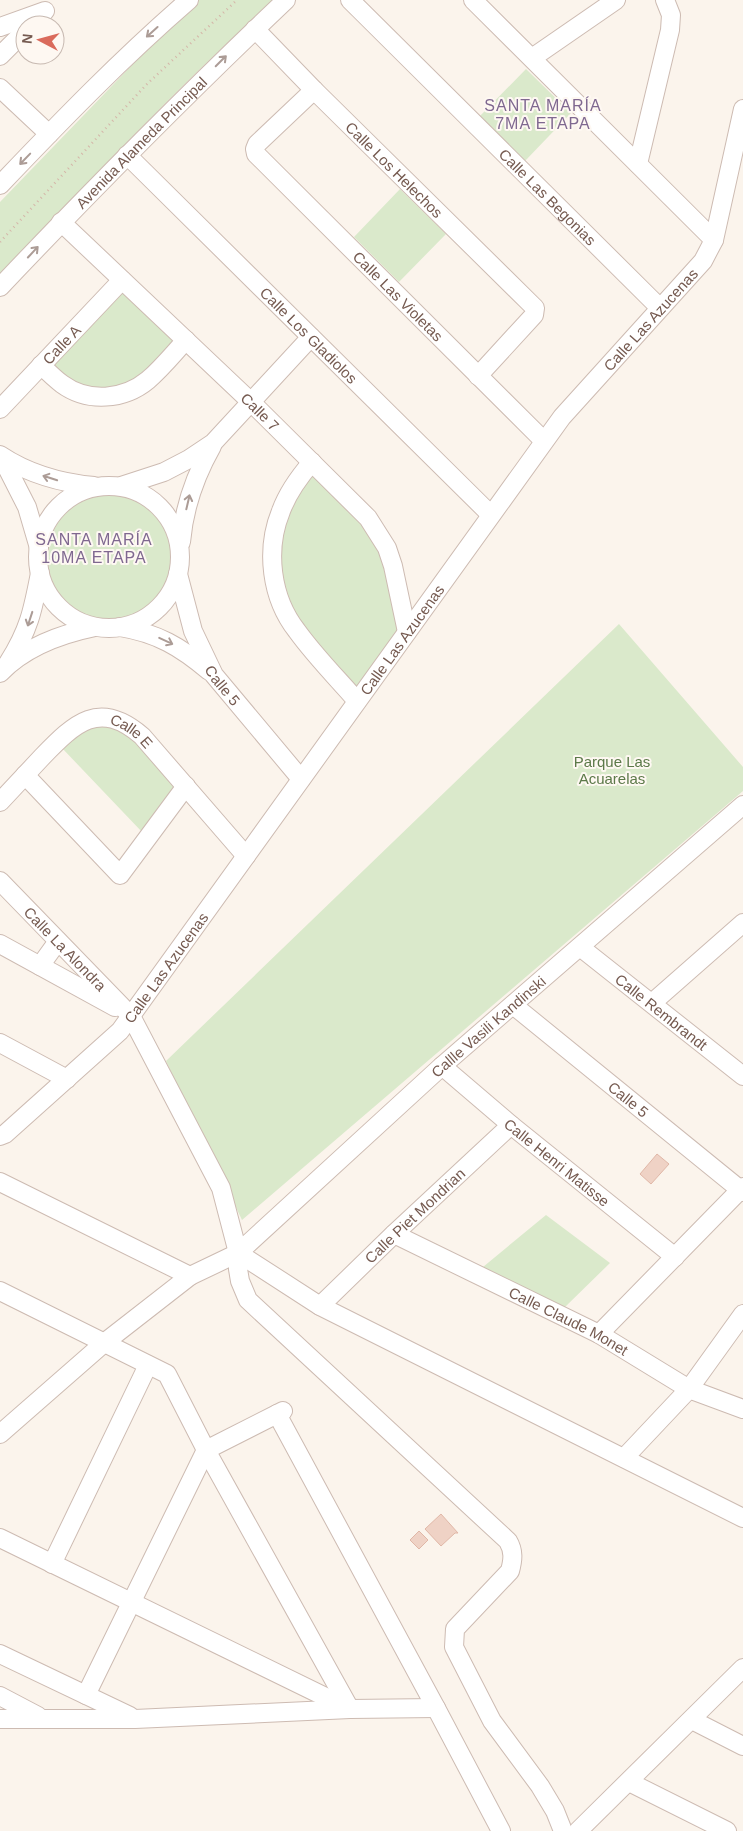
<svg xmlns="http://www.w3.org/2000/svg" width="743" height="1831" viewBox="0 0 743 1831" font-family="Arial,sans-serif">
<rect width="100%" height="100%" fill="#fbf4ec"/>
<path fill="#dae9cb" d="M199,0H276C177,84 90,183 0,277V202L160,36Z
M526,69L571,113L525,161L479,117Z
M400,189L446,234L399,282L354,237Z
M123,289L177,340L132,385L98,391L79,386L51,364Z
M312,473C332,494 362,518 376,544C388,566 392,604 398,629L356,689C334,663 301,631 287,601C273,571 278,531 292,501C296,491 305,481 312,473Z
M46 557a64 64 0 1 1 128 0a64 64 0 1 1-128 0Z
M619,624L743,767V791L242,1220L166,1061Z
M100,723L132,734L178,786L143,833L61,747L78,731Z
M546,1215L610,1263L564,1308L483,1267Z"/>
<path fill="#efd2c5" stroke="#e0b7a7" d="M657,1154L669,1164L651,1184L640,1174Z
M441,1514L458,1533H455L441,1546L425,1529Z
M419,1531L428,1540L419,1549L410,1540Z"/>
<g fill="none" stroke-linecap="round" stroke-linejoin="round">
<defs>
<g id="minor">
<path id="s1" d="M350,0L660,308"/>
<path d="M473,0L714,240"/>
<path d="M0,27L45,11"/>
<path id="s2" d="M255,29L314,90L535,308L534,315L478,376"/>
<path d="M0,56L25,31"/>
<path d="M532,58L616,0"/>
<path d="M0,88L49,134"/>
<path id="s3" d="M314,90L257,144L255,149L256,154L544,441"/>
<path id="s4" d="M127,155L491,515"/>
<path d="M638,164L670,30L671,15L665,0"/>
<path d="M0,185C61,121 122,58 189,0"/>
<path id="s5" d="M61,222L251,402L368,518L387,548L393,566L407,632"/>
<path id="s6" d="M0,287C93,189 188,93 286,0"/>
<path d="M41,365C48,372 54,378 62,384C88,403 124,400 148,380C162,368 174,353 186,340"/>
<path id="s7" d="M0,409L122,280"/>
<path d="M0,455C27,473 61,483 94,486"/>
<path d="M1,456L27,507L39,548"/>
<path d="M312,462C299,477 288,492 281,511C265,550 271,598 297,631C315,656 337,678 357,701"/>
<path d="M121,486L164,472L189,459L213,443L311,337"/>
<circle cx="109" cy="557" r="71"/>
<path d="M181,542C184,507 195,476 212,446"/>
<path id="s8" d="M178,574L193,631L214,675L301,779"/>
<path d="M120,627C157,633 181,647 209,671"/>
<path d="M8,663C29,630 33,610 40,573"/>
<path d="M0,673C25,647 61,634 95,627"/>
<path d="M25,775L120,875L186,786"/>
<path id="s9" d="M0,802C14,787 28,772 42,757C75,723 99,699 142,736L246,856"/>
<path id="s10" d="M0,881L131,1016L221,1188L238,1253V1269L240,1281L248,1300L508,1541C514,1551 513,1560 510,1571L455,1629L454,1647L492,1721L540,1786L555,1811L563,1831"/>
<path d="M0,944L115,1007"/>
<path id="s11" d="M580,947L743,1076"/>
<path d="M40,966L58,941"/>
<path d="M652,1003L743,923"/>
<path id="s12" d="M513,1005L743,1192"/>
<path d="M0,1043L67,1079"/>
<path id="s13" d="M442,1066L511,1125L675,1257"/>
<path id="s14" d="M0,1136L5,1134L120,1031L562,417L703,261L714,240L743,109"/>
<path d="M0,1182L190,1276"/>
<path id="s15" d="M394,1234L599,1334L689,1389L743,1409"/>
<path d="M238,1253L320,1306L743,1518"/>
<path d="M0,1291L167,1374L206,1450L350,1709"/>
<path id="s16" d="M320,1306L394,1234L511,1125"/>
<path d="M599,1334L743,1187"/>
<path d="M277,1414L436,1708L501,1831"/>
<path id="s17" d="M0,1434L104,1343L190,1276L238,1253L442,1066L743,805"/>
<path d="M624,1458L689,1389L743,1314"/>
<path d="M0,1538L348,1708"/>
<path d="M52,1564L148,1365"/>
<path d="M0,1654L130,1716"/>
<path d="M86,1695L206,1450L283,1411"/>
<path d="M0,1696L38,1716"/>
<path d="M0,1719H135L350,1709L436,1708"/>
<path d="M692,1720L743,1746"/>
<path d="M629,1782L727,1831"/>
<path d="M578,1831L743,1668"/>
</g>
</defs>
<use href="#minor" stroke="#cdbbb2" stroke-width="20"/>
<path stroke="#d4b5a8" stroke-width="2.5" stroke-dasharray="1 4" stroke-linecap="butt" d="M0,242L147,84L237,0"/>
<use href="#minor" stroke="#fff" stroke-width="18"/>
</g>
<defs><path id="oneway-shaft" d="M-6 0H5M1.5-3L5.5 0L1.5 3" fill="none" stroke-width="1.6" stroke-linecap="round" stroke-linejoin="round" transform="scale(1.25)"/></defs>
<g stroke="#ac9c96">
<use href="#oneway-shaft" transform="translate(152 32) rotate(138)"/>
<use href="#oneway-shaft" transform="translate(221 61) rotate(-45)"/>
<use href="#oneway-shaft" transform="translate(25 159) rotate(134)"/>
<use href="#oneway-shaft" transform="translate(33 252) rotate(-47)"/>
<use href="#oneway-shaft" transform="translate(50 478) rotate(-162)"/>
<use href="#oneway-shaft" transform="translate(188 502) rotate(-77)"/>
<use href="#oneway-shaft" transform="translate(30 619) rotate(108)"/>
<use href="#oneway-shaft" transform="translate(166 641) rotate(25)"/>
</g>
<g text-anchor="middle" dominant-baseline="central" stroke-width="4" stroke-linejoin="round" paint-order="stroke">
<g font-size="15" fill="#755a50" stroke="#fef8f2">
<text stroke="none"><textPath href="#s6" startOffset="202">Avenida Alameda Principal</textPath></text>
<text stroke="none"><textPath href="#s2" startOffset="198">Calle Los Helechos</textPath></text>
<text stroke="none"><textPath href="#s1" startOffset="279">Calle Las Begonias</textPath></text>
<text stroke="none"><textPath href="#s3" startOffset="290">Calle Las Violetas</textPath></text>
<text stroke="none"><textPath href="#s14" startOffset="1048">Calle Las Azucenas</textPath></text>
<text stroke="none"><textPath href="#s4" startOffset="256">Calle Los Gladiolos</textPath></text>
<text stroke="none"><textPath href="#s7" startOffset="89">Calle A</textPath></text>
<text stroke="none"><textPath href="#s5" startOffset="275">Calle 7</textPath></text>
<text stroke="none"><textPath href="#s14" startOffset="642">Calle Las Azucenas</textPath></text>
<text stroke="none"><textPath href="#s8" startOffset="121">Calle 5</textPath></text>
<text stroke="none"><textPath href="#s9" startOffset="169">Calle E</textPath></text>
<text stroke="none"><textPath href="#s10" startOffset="94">Calle La Alondra</textPath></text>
<text stroke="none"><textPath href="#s14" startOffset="238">Calle Las Azucenas</textPath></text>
<text stroke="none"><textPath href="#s11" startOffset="104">Calle Rembrandt</textPath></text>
<text stroke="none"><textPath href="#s17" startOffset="638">Callle Vasili Kandinski</textPath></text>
<text stroke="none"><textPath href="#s12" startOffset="149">Calle 5</textPath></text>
<text stroke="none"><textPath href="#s13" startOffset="150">Calle Henri Matisse</textPath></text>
<text stroke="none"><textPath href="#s16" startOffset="131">Calle Piet Mondrian</textPath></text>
<text stroke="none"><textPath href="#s15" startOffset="195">Calle Claude Monet</textPath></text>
</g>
<g font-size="15" fill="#5c7949" stroke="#fef8f2">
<text x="612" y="761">Parque Las<tspan x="612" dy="17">Acuarelas</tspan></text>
</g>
<g font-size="16" letter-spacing="1" fill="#7f6890" stroke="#fef8f2">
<text x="543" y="105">SANTA MARÍA<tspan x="543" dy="18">7MA ETAPA</tspan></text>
<text x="94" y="539">SANTA MARÍA<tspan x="94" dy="18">10MA ETAPA</tspan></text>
</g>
</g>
<g transform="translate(40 40) rotate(276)"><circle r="24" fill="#fef8f2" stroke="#c7b9b1"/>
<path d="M0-4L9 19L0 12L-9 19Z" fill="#da6b5c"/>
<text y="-8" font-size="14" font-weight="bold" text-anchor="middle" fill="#755a50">N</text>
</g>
</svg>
